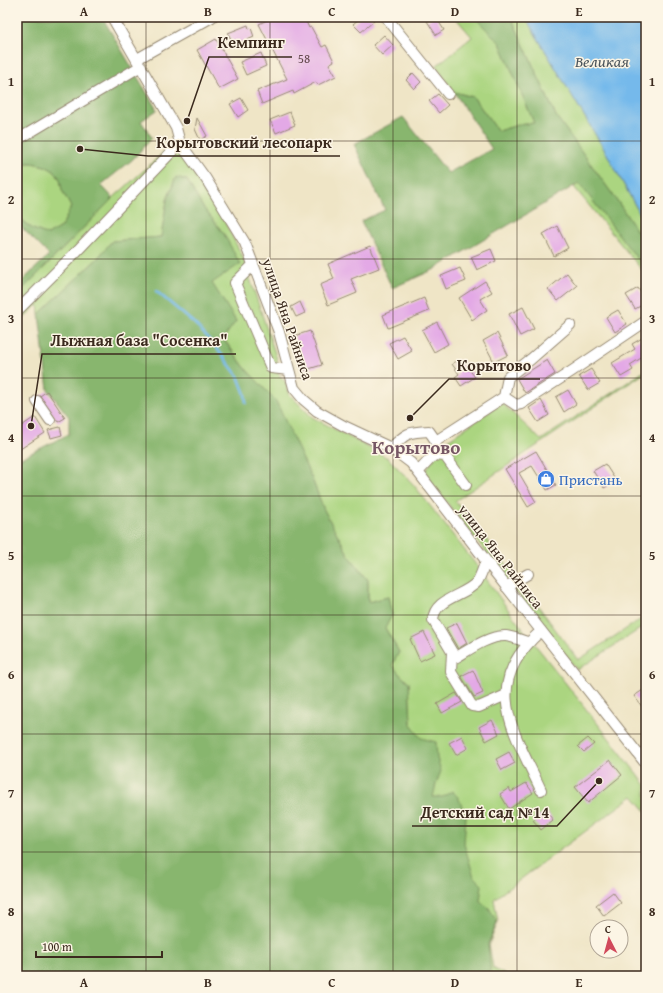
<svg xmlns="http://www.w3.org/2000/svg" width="663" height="993" viewBox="0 0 663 993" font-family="'Gentium Book Plus',serif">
<rect width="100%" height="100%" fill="#fcf5e5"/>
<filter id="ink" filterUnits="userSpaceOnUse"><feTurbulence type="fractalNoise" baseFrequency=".025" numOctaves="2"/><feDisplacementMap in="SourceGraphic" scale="8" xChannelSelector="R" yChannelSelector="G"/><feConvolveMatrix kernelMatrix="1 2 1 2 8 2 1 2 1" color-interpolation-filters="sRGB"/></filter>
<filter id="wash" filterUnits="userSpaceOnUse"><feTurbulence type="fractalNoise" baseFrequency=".012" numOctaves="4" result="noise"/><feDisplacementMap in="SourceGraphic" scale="16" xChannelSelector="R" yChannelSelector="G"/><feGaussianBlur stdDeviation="0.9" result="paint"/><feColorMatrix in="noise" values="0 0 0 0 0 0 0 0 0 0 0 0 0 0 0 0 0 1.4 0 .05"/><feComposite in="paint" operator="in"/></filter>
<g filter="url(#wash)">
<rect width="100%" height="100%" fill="#efe5c6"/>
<path fill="#abd580" stroke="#73804f" d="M455,17H472L476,19L500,43L535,123L518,125L498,131L473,97L454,92L436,66L472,37Z
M511,17H525L607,154L646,225V245L618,202L556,116Z
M170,143L185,159L220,213L242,255L277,359L279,375L285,381L290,395L312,417L388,458L413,484L477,566L515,619L646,785V811L633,796L494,899L498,922L489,944L493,968L507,976H468L379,665L411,723L409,682L402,677L392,665L399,652L385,628L392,615L388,597L368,602V580L348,554L324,510L312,479L293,441L246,369L223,338L236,321L211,283L224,234L202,206L187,180L176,177L167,200L161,237L112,241L97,259L39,314L38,304L17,326V295L113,198L162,154L168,147Z
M17,163H32L45,166L54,171L60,179L62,190L71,207L62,226L48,235L33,229L22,221L17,202Z
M580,183L646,270V275L574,187Z
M646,370V372L455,501L519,580L578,660L646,616V625L577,670L479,543L424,474L442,444L502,403L541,440Z"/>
<path fill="#88b66e" stroke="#627046" d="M17,17H102L157,110L141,121L152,138L132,160L101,185L113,198L17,295V286L49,255L17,223V202L22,221L33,229L48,235L62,226L71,207L62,190L60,179L54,171L45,166L32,163H17Z
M472,17H511L556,116L618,202L646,245V270L579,183L433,270L392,288L361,221L385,210L354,144L403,117L448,173L492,149L454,92L473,97L498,131L518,125L534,123L500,43L476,19Z
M176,177L187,180L202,206L224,234L240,264L212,283L236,321L223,339L246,369L276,401L312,479L324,510L348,554L368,580V602L388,597L392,615L385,628L399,652L392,665L402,677L409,682L411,725L421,738L436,742L437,758L441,771L436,784L433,797H443L452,791L458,797L466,816L464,844L474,877L482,885L480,901L489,908L497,922L488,944L491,976H17V460L69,434V417L48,390L39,314L97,259L112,241L161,237L167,200Z"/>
<path fill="#74b9eb" stroke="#587284" d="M525,17H646V225L607,154Z"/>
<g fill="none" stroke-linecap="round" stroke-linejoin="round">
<path stroke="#74b9eb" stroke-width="2.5" d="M156,291L195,324L215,346L238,376L245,394L246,403"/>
</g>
<g id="blocks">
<path fill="#e3a9e6" d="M273,17H292L293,20L298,17H304L309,28L311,27L322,47L326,45L334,61L329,64L336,76L318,85L316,82L294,94L293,91L262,104L257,91L287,79L259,24Z
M361,17H370L374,21L361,32L353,24Z
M433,17H436L444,30L436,35L427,21Z
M248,25L249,29L251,28L254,37L234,46L228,33Z
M384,35L393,45L382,55L373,45Z
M216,39L238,79L219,89L197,50Z
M261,53L266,66L246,75L240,62Z
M413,73L421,82L414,89L406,80Z
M438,94L448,105L439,113L429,101Z
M241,98L248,110L238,117L230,104Z
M290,112L295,125L276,133L270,120Z
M197,118L207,136L200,140L195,129Z
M557,226L568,248L554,256L543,234Z
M370,246L379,268L351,279L357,293L328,305L320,285L334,279L328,264Z
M491,249L496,261L477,270L471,257Z
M460,268L466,281L446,289L441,276Z
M567,273L577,286L558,301L548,289Z
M485,281L492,292L480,299L487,310L472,320L459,298Z
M638,288L646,300V303L635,309L626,295Z
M424,298L429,311L388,328L383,315Z
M300,302L305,313L296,317L291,307Z
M523,307L534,329L520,336L509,314Z
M618,310L627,324L615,332L606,317Z
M437,322L448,344L434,352L422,330Z
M310,331L322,365L305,370L294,336Z
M497,333L508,355L494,362L483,341Z
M403,336L412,351L398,359L389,343Z
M644,337L646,341V355L630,365L633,370L621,377L612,363L635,349L632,344Z
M458,360L465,370L468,368L475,377L461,386L455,377L459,374L452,364Z
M547,360L555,374L525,393L517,379Z
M591,369L600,383L588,390L579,376Z
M568,390L576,404L564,412L556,397Z
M47,391L65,418L58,422L40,396Z
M541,400L549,415L538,422L529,408Z
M35,417L45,433L17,451V429Z
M60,427L62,435L51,438L48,430Z
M536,451L556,485L547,490L532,466L519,473L536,502L528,507L505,469Z
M605,464L616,481L604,488L593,471Z
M457,623L467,643L458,649L446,628Z
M424,632L435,654L420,661L410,639Z
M473,670L483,693L474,697L461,676Z
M646,688V712L634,696Z
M456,693L462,702L442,713L437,704Z
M492,720L499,734L486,741L479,727Z
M462,736L468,748L456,755L449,743Z
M588,738L594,744L584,752L578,746Z
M509,752L515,763L502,770L496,759Z
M610,760L622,775L588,803L575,787Z
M526,783L533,793L509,809L500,794L509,788L511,792Z
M546,811L553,820L541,830L533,820Z
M613,892L621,903L604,916L596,905Z"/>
</g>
</g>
<g filter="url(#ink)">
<use href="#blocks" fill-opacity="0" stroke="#958872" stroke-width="1"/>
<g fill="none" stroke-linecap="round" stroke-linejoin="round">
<defs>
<path id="minor" d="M112,17L176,128L180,143L206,179L245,243L279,332L294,388L304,400L317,411L344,426L391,448L411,463L494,571L646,764
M386,17L448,94
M137,59L212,17
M17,140L141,66
M253,265L235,283L271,368L289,370
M17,311L75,253L180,143
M504,397L516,405L521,404L572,371L646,321
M37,401L50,420
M436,441L504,397L508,377L531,359L570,325
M391,448C406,433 408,432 429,431L436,441L434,455L418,472
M434,455L445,456L466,485
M486,561C483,568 481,576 477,582C465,596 434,598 433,620L452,652L457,657C470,649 490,635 506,636C513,637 521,640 527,642
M506,587L528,574
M541,631C479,685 514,731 541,790
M452,652L451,672L472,706L479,707L506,695"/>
</defs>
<use href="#minor" stroke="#958872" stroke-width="12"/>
<use href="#minor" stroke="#fff" stroke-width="10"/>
</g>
</g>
<path fill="none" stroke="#3b2a1e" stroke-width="1" stroke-opacity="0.55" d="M146,17V976M270,17V976M393,17V976M517,17V976M17,141H646M17,259H646M17,378H646M17,496H646M17,615H646M17,734H646M17,852H646"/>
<defs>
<symbol id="shop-disc" viewBox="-11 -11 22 22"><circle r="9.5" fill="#3f7fe0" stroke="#fcf5e5"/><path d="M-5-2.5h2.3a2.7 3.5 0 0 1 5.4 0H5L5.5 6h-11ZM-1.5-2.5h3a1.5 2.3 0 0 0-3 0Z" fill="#fff"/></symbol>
</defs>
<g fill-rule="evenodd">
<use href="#shop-disc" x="536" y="469" width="20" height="20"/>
</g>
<g text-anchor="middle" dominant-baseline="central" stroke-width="3" stroke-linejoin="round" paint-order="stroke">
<g font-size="13" fill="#654a50">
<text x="304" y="58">58</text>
</g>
<g font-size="15" fill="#3b2a1e" stroke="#fcf5e5">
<text transform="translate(288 319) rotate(71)">улица Яна Райниса</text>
<text transform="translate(501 556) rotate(52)">улица Яна Райниса</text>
</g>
<g font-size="15" fill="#366cbe" stroke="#fcf5e5" text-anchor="start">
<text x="559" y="479">Пристань</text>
</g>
<g font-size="16" font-style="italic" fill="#4c555c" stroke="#fcf5e5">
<text x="602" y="61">Великая</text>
</g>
<g font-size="19" font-weight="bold" fill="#765664" stroke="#fcf5e5">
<text x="416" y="447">Корытово</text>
</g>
</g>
<path fill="none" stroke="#3b2a1e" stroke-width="1.5" d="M187 121L209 57H292M80 149L148 156H340M31 426L42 354H236M410 418L449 379H540M599 781L557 826H412"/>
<g fill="#3b2a1e" stroke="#fcf5e5" stroke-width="1.5">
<circle cx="187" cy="121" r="4"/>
<circle cx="80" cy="149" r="4"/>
<circle cx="31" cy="426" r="4"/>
<circle cx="410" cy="418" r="4"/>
<circle cx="599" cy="781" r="4"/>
</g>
<g font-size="16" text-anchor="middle" font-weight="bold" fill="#3b2a1e" stroke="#fcf5e5" stroke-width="3" stroke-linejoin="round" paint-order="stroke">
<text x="251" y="48">Кемпинг</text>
<text x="244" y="148">Корытовский лесопарк</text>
<text x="139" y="346">Лыжная база "Сосенка"</text>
<text x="494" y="371">Корытово</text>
<text x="485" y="818">Детский сад №14</text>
</g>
<rect width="663" height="993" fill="none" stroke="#fcf5e5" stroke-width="44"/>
<g transform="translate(609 939) rotate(354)"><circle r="19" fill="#fcf5e5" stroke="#afa495"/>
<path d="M0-3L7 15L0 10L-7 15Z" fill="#d1495b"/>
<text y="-6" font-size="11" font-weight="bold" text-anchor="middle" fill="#3b2a1e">С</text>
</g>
<path d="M36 951v6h126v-6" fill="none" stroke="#3b2a1e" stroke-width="2"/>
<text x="42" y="951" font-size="12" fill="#3b2a1e" stroke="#fcf5e5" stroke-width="3" paint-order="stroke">100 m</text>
<rect x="22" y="22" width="619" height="949" fill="none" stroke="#3b2a1e" stroke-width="1.5"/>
<g font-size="13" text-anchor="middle" font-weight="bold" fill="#3b2a1e">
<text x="84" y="16">A</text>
<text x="208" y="16">B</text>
<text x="332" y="16">C</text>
<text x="455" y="16">D</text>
<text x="579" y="16">E</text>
<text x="11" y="86">1</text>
<text x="652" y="86">1</text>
<text x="11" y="204">2</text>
<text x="652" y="204">2</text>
<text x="11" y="323">3</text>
<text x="652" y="323">3</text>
<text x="11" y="442">4</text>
<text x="652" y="442">4</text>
<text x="11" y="560">5</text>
<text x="652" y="560">5</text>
<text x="11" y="679">6</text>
<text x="652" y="679">6</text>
<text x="11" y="798">7</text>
<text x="652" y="798">7</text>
<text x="11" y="916">8</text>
<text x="652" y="916">8</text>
<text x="84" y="987">A</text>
<text x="208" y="987">B</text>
<text x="332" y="987">C</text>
<text x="455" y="987">D</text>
<text x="579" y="987">E</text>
</g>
</svg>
